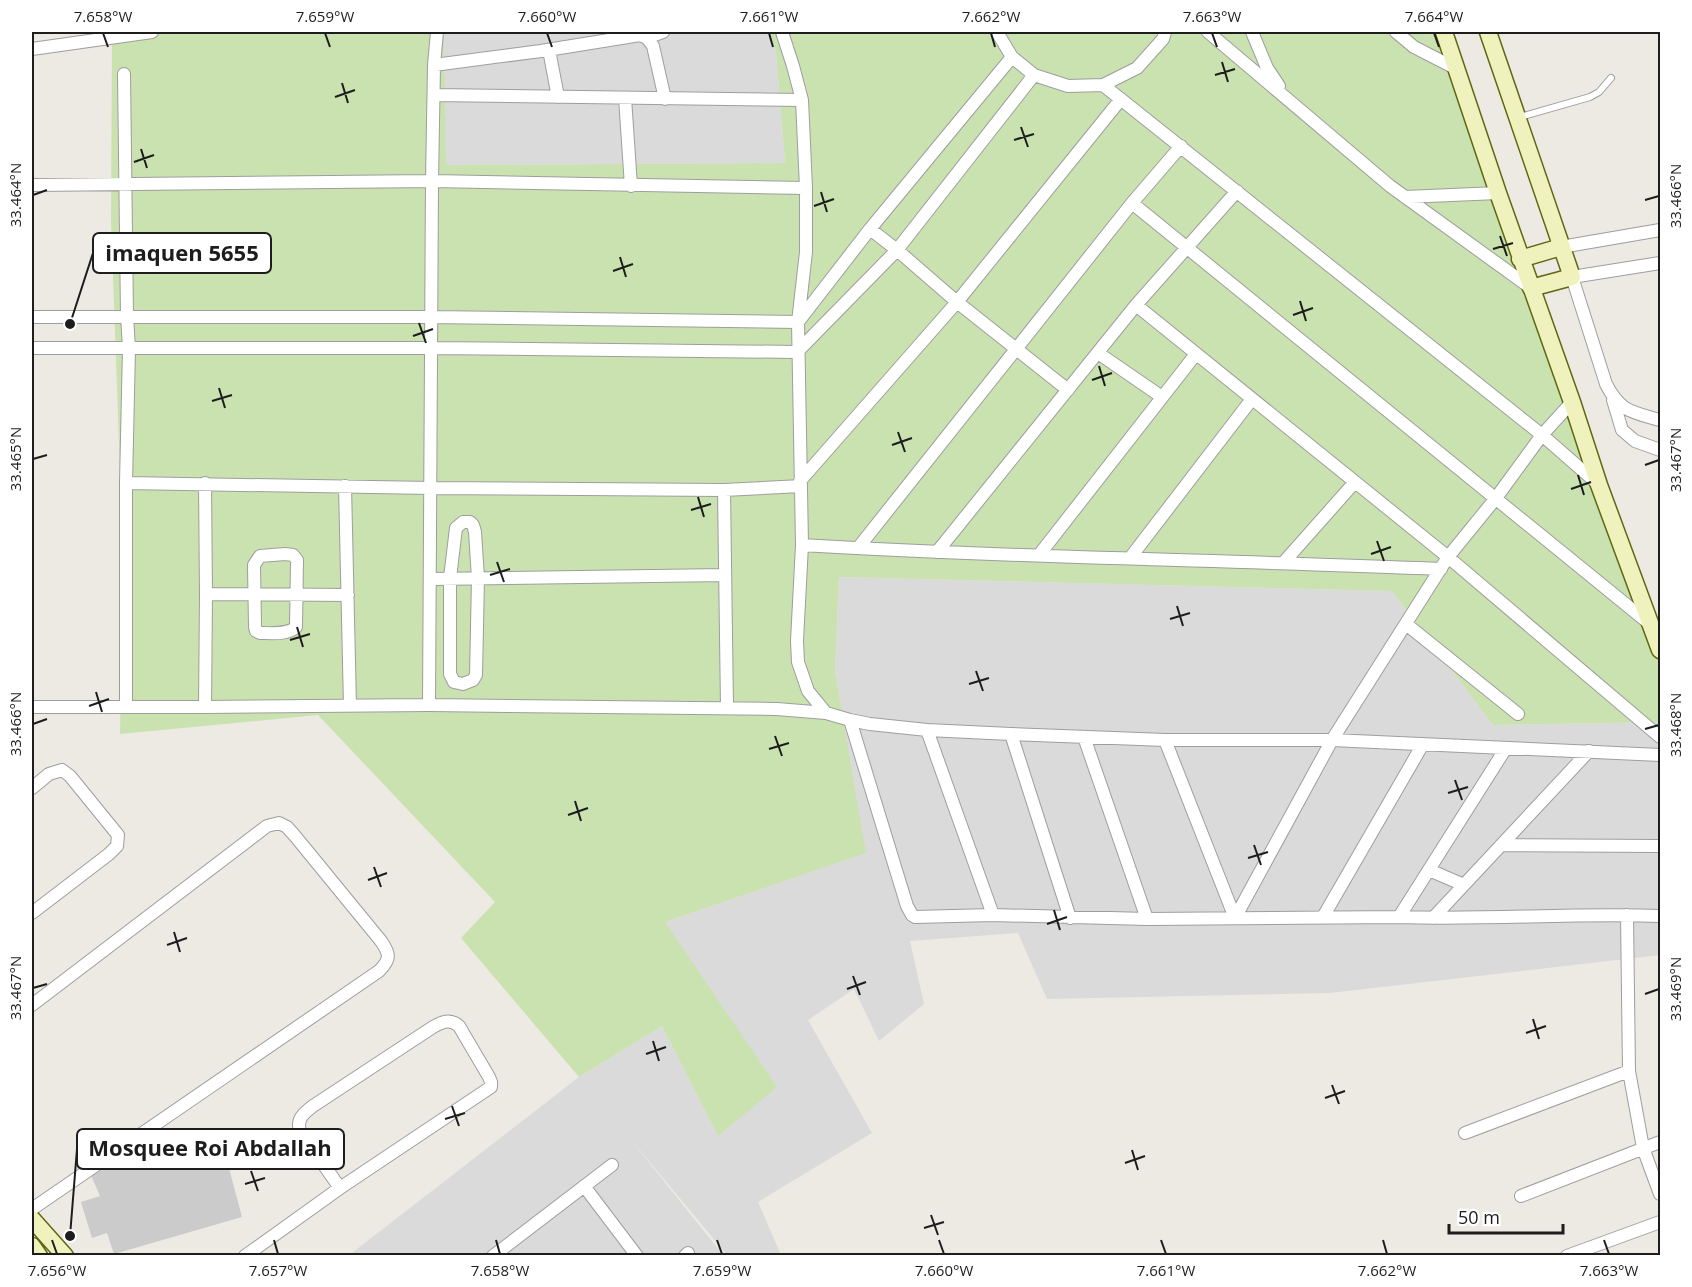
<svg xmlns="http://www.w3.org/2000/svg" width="1692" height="1287" viewBox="0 0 1692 1287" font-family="'Open Sans',sans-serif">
<rect width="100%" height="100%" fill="#edeae4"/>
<path fill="#dbdada" d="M444,32H769L776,53L785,163L445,165Z
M839,577L1392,591L1493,725L1660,722V955L1330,993L1047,999L1018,933L910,941L924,1004L879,1041L854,989L808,1020L872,1133L758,1202L781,1255H727L628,1136L723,1255L348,1256L579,1077L662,1026L718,1136L665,922L865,853L835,672Z"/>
<path fill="#cbcbcb" d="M222,1142L242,1217L114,1254L107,1233L92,1238L81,1202L100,1196L90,1173Z"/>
<path fill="#c9e2af" d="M112,32H444L446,165L785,163L776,53L769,32H1442L1660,644V722L1493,725L1392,591L839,577L835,672L866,853L665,922L777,1087L718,1136L662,1026L579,1077L461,938L495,902L318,715L120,734L123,555L111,220Z"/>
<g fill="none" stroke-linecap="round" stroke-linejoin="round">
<defs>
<path id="lane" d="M1520,117L1590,97L1599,92L1611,78"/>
<path id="street" d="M782,32L793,66L802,100L806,188V252L798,322L802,545L797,641L798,662L808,691L826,713
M997,32L1012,57L1034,75L1068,86L1103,85L1137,68L1163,39L1165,32
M1208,32L1390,186L1531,288
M1252,32L1267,68L1279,86
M1396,32L1414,47L1457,69
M647,38L663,32
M32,49L152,32
M549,50L558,97
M434,65L541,51L640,35L647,38L653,46L665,99
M124,74L127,316L129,348L126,483V706
M1103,85L1542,435L1598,484
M434,95L802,100
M625,98L631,186
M32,185L432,181L806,188
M1405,197L1498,193
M1132,203L1650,624
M870,229L897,250L957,302L1068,390
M1561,247L1660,230
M1660,263L1572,277L1606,384C1620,412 1632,412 1660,420
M1136,305L1448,557L1660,737
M32,317H431L798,322L870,229L1012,57
M32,348H432L797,352L897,250L1034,75
M1098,353L1162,397
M1613,400L1622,430L1635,441L1660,450
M800,481L957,302L1121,99
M126,483L431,488L724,490L801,486
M205,483L206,594L205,707
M345,486L350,706
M724,490L727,708
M463,522H470L473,525L475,532L478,578L476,675L473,680L463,684L454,682L450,674V578L456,528Z
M802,545C1015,558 1228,560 1441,569
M858,548L1132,203L1181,146
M937,552L1136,305L1237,191
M285,554L293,555L297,560L296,627C288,635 271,633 260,633L256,631L255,627L254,565L260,556Z
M1039,555L1196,354
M1130,558L1252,399
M1284,562L1355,482
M431,579L725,575
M206,594L348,595
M1406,624L1518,714
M429,705L432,181L434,65L437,32
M32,707H205L429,705L777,709L826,713L850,720L870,724L927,730L1011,734L1165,740H1332L1660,755
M850,720L907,906L912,915L915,917L993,915L1147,919L1399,917C1486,920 1573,913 1660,916
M927,730L993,915
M1011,734L1070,918
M1084,737L1147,919
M1165,740L1235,918L1332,740L1448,557L1496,498L1542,435L1572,402
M32,788L49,774L62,770L70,776L118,835L117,846L109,854L32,913
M1501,845L1660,846
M1429,870L1464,885
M1627,915L1629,1071L1643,1148L1660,1194
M1323,917L1423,744
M1399,917L1506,748
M1433,918L1589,751
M32,1005L267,826L279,823L287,827L295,836L381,941C390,954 391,959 379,971L32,1209
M1465,1133L1629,1071
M584,1186L637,1256
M1521,1196L1660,1142
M245,1256L340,1188L491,1087V1082L489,1077L459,1026C450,1018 442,1022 433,1027L313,1106C304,1113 296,1119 300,1131L340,1188
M493,1256L612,1165
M685,1256L688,1253
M1567,1256L1660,1222"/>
<path id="secondary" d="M1444,32L1498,193L1572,402L1599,485L1660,650
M1488,32L1572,277L1531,288
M1520,259L1561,247
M32,1219L65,1256
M32,1246L39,1256"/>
</defs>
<use href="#lane" stroke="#9e9e9e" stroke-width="8"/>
<use href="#street" stroke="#9e9e9e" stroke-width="14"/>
<use href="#secondary" stroke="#606711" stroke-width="19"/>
<use href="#lane" stroke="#fff" stroke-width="6"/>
<use href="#street" stroke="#fff" stroke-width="12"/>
<use href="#secondary" stroke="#f0f2bd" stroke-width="16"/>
</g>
<path fill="none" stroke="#1d1d1d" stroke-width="2" d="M103,33L108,47M325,33L330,47M547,33L552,47M769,33L773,47M991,33L995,47M1212,33L1217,47M1434,33L1439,47M1222,62L1228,82M1215,75L1235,69M342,83L348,103M335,97L355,90M1021,127L1028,147M1014,140L1034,134M141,149L147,168M134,162L154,155M821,192L827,212M33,195L47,190M1645,200L1659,196M814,206L834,199M1500,236L1507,256M1493,249L1513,243M620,257L626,277M613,271L633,264M1300,301L1306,321M1293,315L1313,308M419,323L426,343M413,336L433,329M1099,366L1105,386M1092,380L1112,373M219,388L225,408M212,401L232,395M898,432L905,452M892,445L912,438M33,459L47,455M1645,465L1659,460M1578,475L1584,495M1571,489L1591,482M698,497L704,517M691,510L711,504M1377,541L1384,561M1371,554L1391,547M497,562L504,582M490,575L510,569M1177,606L1183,626M1170,619L1190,613M297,627L303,647M290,640L310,634M976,671L983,691M969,684L989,678M96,692L102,712M89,706L109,699M33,724L47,719M1645,729L1659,725M775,736L782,756M769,749L789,743M1455,780L1462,800M1448,793L1468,787M575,801L581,821M568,815L588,808M1254,845L1261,865M1248,858L1268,852M374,867L381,887M368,880L387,873M1054,910L1060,930M1047,924L1067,917M174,932L180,952M167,945L187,938M853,976L860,995M33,988L47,984M847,989L866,982M1645,994L1659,989M1533,1019L1539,1039M1526,1033L1546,1026M653,1041L659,1061M646,1054L666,1047M1332,1085L1339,1104M1325,1098L1345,1091M452,1106L459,1126M445,1119L465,1113M1132,1150L1138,1170M1125,1163L1145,1156M251,1171L258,1191M245,1184L265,1178M931,1215L938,1235M924,1228L944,1222M52,1240L57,1254M274,1240L278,1254M496,1240L500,1254M717,1240L722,1254M939,1240L944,1254M1161,1240L1166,1254M1383,1240L1387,1254M1604,1240L1609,1254"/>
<path fill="none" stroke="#1d1d1d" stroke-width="2" d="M70 324L93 253M70 1236L77 1149"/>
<g fill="#1d1d1d" stroke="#fff" stroke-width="2">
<circle cx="70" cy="324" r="6"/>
<circle cx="70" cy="1236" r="6"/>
</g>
<g fill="#fff" stroke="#1d1d1d" stroke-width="2">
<rect x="93" y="233" width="178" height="40" rx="6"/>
<rect x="77" y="1129" width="267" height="40" rx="6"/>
</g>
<g font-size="22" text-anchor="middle" font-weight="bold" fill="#1d1d1d">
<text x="182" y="261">imaquen 5655</text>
<text x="210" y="1156">Mosquee Roi Abdallah</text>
</g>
<rect width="1692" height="1287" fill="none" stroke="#ffffff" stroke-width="66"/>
<path d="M1449 1224v9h114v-9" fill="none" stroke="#1d1d1d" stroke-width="3"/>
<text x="1458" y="1224" font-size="18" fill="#1d1d1d" stroke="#ffffff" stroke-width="4.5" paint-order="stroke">50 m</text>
<rect x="33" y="33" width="1626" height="1221" fill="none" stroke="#1d1d1d" stroke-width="2"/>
<g font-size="15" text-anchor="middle" fill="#1d1d1d">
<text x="103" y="22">7.658°W</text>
<text x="325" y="22">7.659°W</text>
<text x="547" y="22">7.660°W</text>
<text x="769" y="22">7.661°W</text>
<text x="991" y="22">7.662°W</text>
<text x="1212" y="22">7.663°W</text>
<text x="1434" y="22">7.664°W</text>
<text transform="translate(16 195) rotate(-90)" y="5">33.464°N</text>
<text transform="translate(1676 196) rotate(-90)" y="5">33.466°N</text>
<text transform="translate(16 459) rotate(-90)" y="5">33.465°N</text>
<text transform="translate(1676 460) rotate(-90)" y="5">33.467°N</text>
<text transform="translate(16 724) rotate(-90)" y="5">33.466°N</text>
<text transform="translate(1676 725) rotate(-90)" y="5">33.468°N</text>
<text transform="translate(16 988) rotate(-90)" y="5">33.467°N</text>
<text transform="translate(1676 989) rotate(-90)" y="5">33.469°N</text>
<text x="57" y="1276">7.656°W</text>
<text x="278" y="1276">7.657°W</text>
<text x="500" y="1276">7.658°W</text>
<text x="722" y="1276">7.659°W</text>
<text x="944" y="1276">7.660°W</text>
<text x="1166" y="1276">7.661°W</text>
<text x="1387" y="1276">7.662°W</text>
<text x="1609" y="1276">7.663°W</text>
</g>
</svg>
